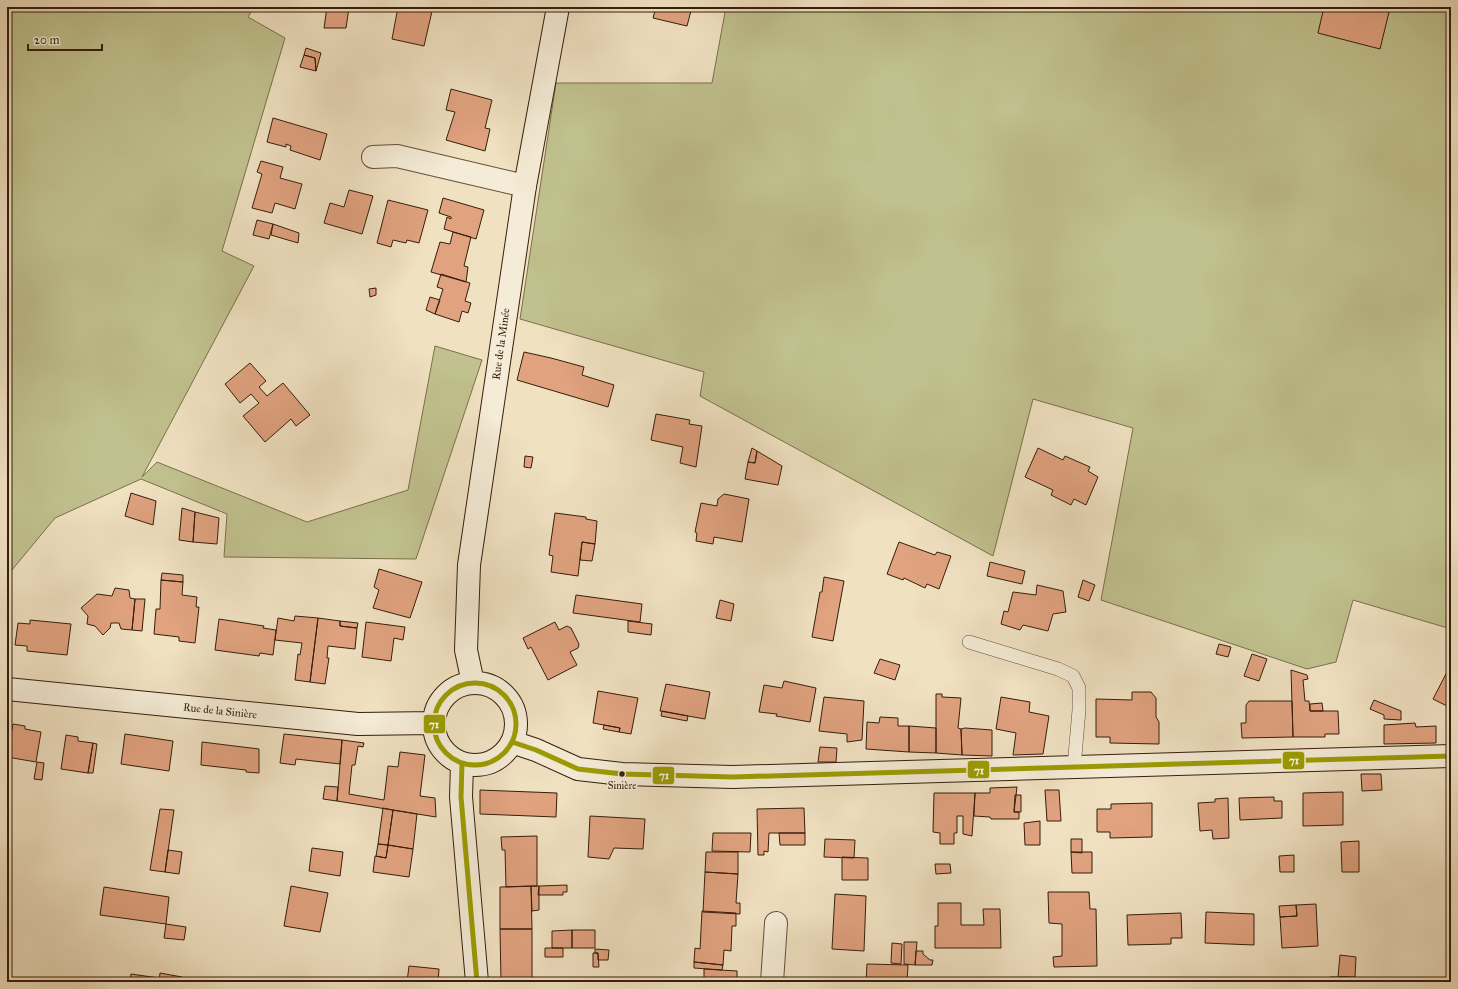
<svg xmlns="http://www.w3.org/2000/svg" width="1458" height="989" viewBox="0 0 1458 989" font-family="'IM FELL Great Primer',serif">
<rect width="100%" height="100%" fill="#f0e1c1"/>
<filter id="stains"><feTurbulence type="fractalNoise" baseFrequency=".005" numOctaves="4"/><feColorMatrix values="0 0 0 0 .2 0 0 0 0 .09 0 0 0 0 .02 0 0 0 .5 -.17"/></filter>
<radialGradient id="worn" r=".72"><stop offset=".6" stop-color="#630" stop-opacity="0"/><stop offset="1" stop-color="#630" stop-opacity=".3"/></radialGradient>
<path fill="#c0c18e" stroke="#7b6f4c" d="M7,7H254L248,17L285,38L222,251L254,266L142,477L157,462L307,522L408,490L435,346L482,360L416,559L224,557L227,514L141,479L55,518L7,576Z
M726,7H1451V629L1353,600L1336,662L1307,669L1101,600L1133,428L1033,399L993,556L700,396L704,372L520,319L556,83H712Z"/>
<path fill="#e0a27f" stroke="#361d0b" d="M327,7H347L349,8L346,28H324Z
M398,7H433L424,46L392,39Z
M656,7H692L687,26L653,18Z
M1324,7L1390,8L1380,49L1318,33Z
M306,48L321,53L316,71L315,58L304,55Z
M304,55L315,58L316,71L300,67Z
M451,89L492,100L485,128L490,129L485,151L446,140L455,112L446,110Z
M273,118L327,134L320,160L290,150L291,146L286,144V147L267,142Z
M261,161L283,167L280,178L302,184L295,209L275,203L272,213L252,208L262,174L257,172Z
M349,190L373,196L362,234L324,223L330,203L344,207Z
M443,198L484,210L476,239L444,229L447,217L451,219V217L439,213Z
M388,200L428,210L419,243L407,240L406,243L393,240L391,247L377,243Z
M257,220L273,224L269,239L253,235Z
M273,224L299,233L298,243L271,235Z
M453,232L471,237L464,266L468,267L466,282L431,272L440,242L450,244Z
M441,274L470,283L465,301L471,303L468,313L462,311L459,322L435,314L443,289L437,287Z
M376,288V295L370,297L369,289Z
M430,297L440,300L435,314L426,310Z
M524,352L551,358L584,367L582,375L614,385L608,407L517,380Z
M250,363L266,381L259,387L267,396L283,383L310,415L296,426L291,419L265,442L243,416L259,403L251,394L240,403L225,384Z
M656,414L690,420L689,424L702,426L696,467L680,463L683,447L651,440Z
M752,448L757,451L755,463L748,462Z
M1038,448L1063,460L1065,456L1090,467L1088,471L1098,477L1086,505L1074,499L1071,505L1051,495L1053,490L1025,477Z
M757,451L782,466L778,485L745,479L748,462L755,463Z
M525,456L533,457L531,468L524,467Z
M131,493L156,501L153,525L125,516Z
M724,494L749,499L742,542L714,537L713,544L696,541L697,533L695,532L701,503L717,506L718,499Z
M182,508L195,512L193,542L179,540Z
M195,512L219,518L217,544L193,542Z
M555,513L586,517V519L597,521L595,544L582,542L578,576L551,572L553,556L549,555Z
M582,542L595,544L592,561L580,560Z
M899,542L935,555L937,552L951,556L939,589L927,584L925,588L904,578L903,580L887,574Z
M990,562L1025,571L1022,584L987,576Z
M379,569L422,582L410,618L373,608L379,590L374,587Z
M162,573L183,575V582L161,580Z
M824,577L844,581L833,641L812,637L820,592H822Z
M161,580L183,582L182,595L197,597L196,607H199L195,643L179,641V637L154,634L156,609H160Z
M1083,580L1095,585L1089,601L1078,597Z
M1037,585L1063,591L1066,612L1053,614L1048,631L1023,625L1020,630L1001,624L1004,611L1008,612L1013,592L1036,595Z
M115,588L129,590L130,598L135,599L132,630L121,629L119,623H111L110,628L103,635L95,626L87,624L88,616L81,608L97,594L112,596Z
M576,595L642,604L640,622L573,613Z
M135,599H145L142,631L132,630Z
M720,600L734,604L731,621L716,618Z
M295,616L318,618L310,682L295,680L298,654L300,655L302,643L275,640L278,618L294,621Z
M318,618L340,621V626L357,628L355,649L328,646L327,658H329L325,684L310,682Z
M219,619L264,626L263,628L276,630L273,655L260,653L259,656L215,650Z
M30,620L71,624L67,655L27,651V646L15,645L18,623L30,624Z
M340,621L358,623L357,628L340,626Z
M628,621L652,624L651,635L628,632Z
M366,622L405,627L403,640L394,638L391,661L362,657Z
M555,622L559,630L567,626L571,628L579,644L578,648L570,652L577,665L548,680L531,647L528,649L523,638Z
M1219,644L1231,647L1228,657L1216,654Z
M1252,654L1267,659L1259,681L1244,676Z
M880,659L900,665L895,680L874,673Z
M1291,670L1307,675L1308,679L1303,680L1305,701H1309L1310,711H1338L1339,734H1325V737H1293Z
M1447,672L1451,674V708L1433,699Z
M784,681L816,688L810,722L776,716L777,714L759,712L764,685L782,688Z
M666,684L710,692L705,719L660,711Z
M598,691L638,698L631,734L619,732L620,728L593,723Z
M1132,692H1151L1156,698V717L1159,722V744L1110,743V737H1096V699L1132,700Z
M936,694H942V697L961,698L958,728L961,729L962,755L936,753Z
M824,697L864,701L862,740L847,742V734L819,731Z
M1001,697L1030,702L1029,712L1049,716L1043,754L1013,755L1016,733L996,729Z
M1374,700L1401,711V720L1384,719V715L1370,709Z
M1249,701H1292L1293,737L1242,738L1241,723H1246V705Z
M1322,703L1323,711H1310V704Z
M662,711L688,716L687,721L661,716Z
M880,717L898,718V726H909V752L866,749L867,722L879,723Z
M1415,723L1416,727L1436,726V743L1384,744V725Z
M13,724L25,726V729L41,732L36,762L7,757Z
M604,725L620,728L619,732L603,729Z
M909,726L936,728V753L909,752Z
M965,728L992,730V756L962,755L961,729Z
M125,734L173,741L169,771L121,764Z
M284,734L342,740L340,764L296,759L295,765L280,763Z
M66,735L78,737V741L93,743L88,773L61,769Z
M342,740L364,743L363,747L358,746L355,765H352L349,794L384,800L388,766L398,767L400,752L425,755L420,796L435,798L436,817L337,801Z
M202,742L259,749V773L246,772V770L201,765Z
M93,743L97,744L93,773H88Z
M820,747L837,748L836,762H818Z
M37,762L44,763L42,780L34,779Z
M1361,774H1381L1382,790L1362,791Z
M325,786L338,787L337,801L323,799Z
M1017,787L1014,812H1019V819H991L990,817L974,816L975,793H990V788Z
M1450,789H1451V811H1448Z
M480,790L557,793L556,817L480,814Z
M1045,790H1059L1061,821H1047Z
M1343,792V825L1303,826V793Z
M934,793H975L972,836L963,834V816H957V833H954V844H940V833L933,832Z
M1015,795H1021V812H1014Z
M1274,797V801H1282V818L1240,820L1239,798Z
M1228,798L1229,838L1213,839L1212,830L1200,831L1198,803L1215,802V799Z
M1152,803V837L1110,838V832H1097V809H1111V804Z
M383,808L393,810L388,845L378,844Z
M804,808L805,833H769L768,852L764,851V855H758L757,809Z
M160,809L174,810L165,872L150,870Z
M393,810L417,814L413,849L388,845Z
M590,816L645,819L643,849L614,848L609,859L588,857Z
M1040,821V845H1025L1024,823Z
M713,833H751L750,852L712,851Z
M779,833H805V845H780Z
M537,836V886L506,887L505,850H502L501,837Z
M825,839L855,840L854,858L824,857Z
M1071,839H1082V853L1071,852Z
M1359,841V872H1342L1341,842Z
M378,844L388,845L386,858L376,856Z
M388,845L413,849L409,877L373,872L375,856L386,858Z
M312,848L343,852L340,876L309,871Z
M168,850L182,852L179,874L165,872Z
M706,852H738V874L705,872Z
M1071,852H1092V873H1072Z
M1294,855V872H1280L1279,856Z
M842,857L868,858V880H842Z
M935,864H950L951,873L936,874Z
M705,872L738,874L736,903H740V914L703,912Z
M567,885V892H563V895H538L539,886Z
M291,886L328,893L320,932L284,926Z
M531,886H539V910L532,911Z
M531,886L532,929H500V887Z
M104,887L169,897L166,924L100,915Z
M1048,892H1089L1090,909H1096L1097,966L1054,967L1053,957L1062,956V924L1049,923Z
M835,894L866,896L864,951L832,949Z
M938,903H961V925H984L983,909H1000L1001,948H935V926H938Z
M1316,904L1318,946L1282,948L1280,917L1297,916L1296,905Z
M1296,905L1297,916L1280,917L1279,906Z
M702,911L736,913V926H732L731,951L724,950L723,965L694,962L695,948L700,949Z
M1206,912L1254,914V945L1205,943Z
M1181,913L1182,938H1171V944L1128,945L1127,915Z
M166,924L186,927L184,940L164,938Z
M500,929H532V982H501Z
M572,930H595V948H572Z
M572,930V948H552V931Z
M904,942H917L915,965L904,964Z
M892,943L902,944L901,964L891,963Z
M545,948H563V957H545Z
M595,949L609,950L608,960H598V953H595Z
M916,951H923V954L930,960H933L932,965H915Z
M593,953H598L599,967H593Z
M1340,955L1356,957L1355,977H1338Z
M694,962L723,965L722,970L694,968Z
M867,964L908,965L907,982H866Z
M409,966L439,969L438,982H407Z
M704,969L737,971V982H704Z
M160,973L182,977V982H159Z
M131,974L159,978V982H130Z
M1330,977H1350V982H1330Z
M620,979H635V982H620Z"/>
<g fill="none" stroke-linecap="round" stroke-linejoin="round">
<defs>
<path id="lane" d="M969,642L1058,669L1073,676L1079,688V710L1074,767"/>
<path id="street" d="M373,157L397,156L525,186
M772,982L776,923"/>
<path id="secondary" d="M473,683L466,650L469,565L525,186L558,7
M434 724a41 41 0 1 1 82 0a41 41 0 1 1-82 0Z
M7,689L358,724L434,723
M512,742L536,750L578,769L622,774L733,777L1451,756
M462,763L461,797L477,982"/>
</defs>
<use href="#lane" stroke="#644e38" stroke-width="14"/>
<use href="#street" stroke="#644e38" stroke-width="24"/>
<use href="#secondary" stroke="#361d0b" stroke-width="24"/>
<use href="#lane" stroke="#f5ecd7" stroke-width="13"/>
<use href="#street" stroke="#f5ecd7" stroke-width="22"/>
<use href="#secondary" stroke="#f5ecd7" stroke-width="22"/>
<defs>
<path id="bus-1" d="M434 724a41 41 0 1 1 82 0a41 41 0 1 1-82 0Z
M512,742L536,750L578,769L622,774L733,777L1451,756
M462,763L461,797L477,982"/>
</defs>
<use href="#bus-1" stroke="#f5ecd7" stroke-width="8"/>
<use href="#bus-1" stroke="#9c9c03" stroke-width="5"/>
</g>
<circle fill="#361d0b" stroke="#f5ecd7" stroke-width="1.5" cx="622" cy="774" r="3.5"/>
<g text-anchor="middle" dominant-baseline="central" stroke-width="3" stroke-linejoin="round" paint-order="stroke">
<g font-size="10" fill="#361d0b" stroke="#f5ecd7">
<text x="622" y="786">Sinière</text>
</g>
<g font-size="11" fill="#361d0b" stroke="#f5ecd7">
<text transform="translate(501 344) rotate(-82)">Rue de la Minée</text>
<text transform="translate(220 711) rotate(6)">Rue de la Sinière</text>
</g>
</g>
<g stroke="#f5ecd7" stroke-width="1.5">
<rect x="423" y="714" width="23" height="20" rx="4" fill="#9c9c03"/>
<rect x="1282" y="751" width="23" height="19" rx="4" fill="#9c9c03"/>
<rect x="967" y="760" width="23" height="19" rx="4" fill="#9c9c03"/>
<rect x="652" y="766" width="23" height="19" rx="4" fill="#9c9c03"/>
</g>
<g font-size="11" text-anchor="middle" font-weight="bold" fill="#fff">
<text x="434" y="728">71</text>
<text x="1294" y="764">71</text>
<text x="979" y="774">71</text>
<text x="664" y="779">71</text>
</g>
<rect width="1458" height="989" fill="none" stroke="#f0e1c1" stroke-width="24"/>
<rect x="8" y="8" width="1442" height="973" fill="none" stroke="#361d0b" stroke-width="2"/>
<rect x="12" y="12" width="1434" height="965" fill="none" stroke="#361d0b"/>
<path d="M28 44v6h74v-6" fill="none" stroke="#361d0b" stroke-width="2"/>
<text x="34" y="44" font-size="12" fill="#361d0b" stroke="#f5ecd7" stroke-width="3" paint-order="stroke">20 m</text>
<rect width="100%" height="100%" filter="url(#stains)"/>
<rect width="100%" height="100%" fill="url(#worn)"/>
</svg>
